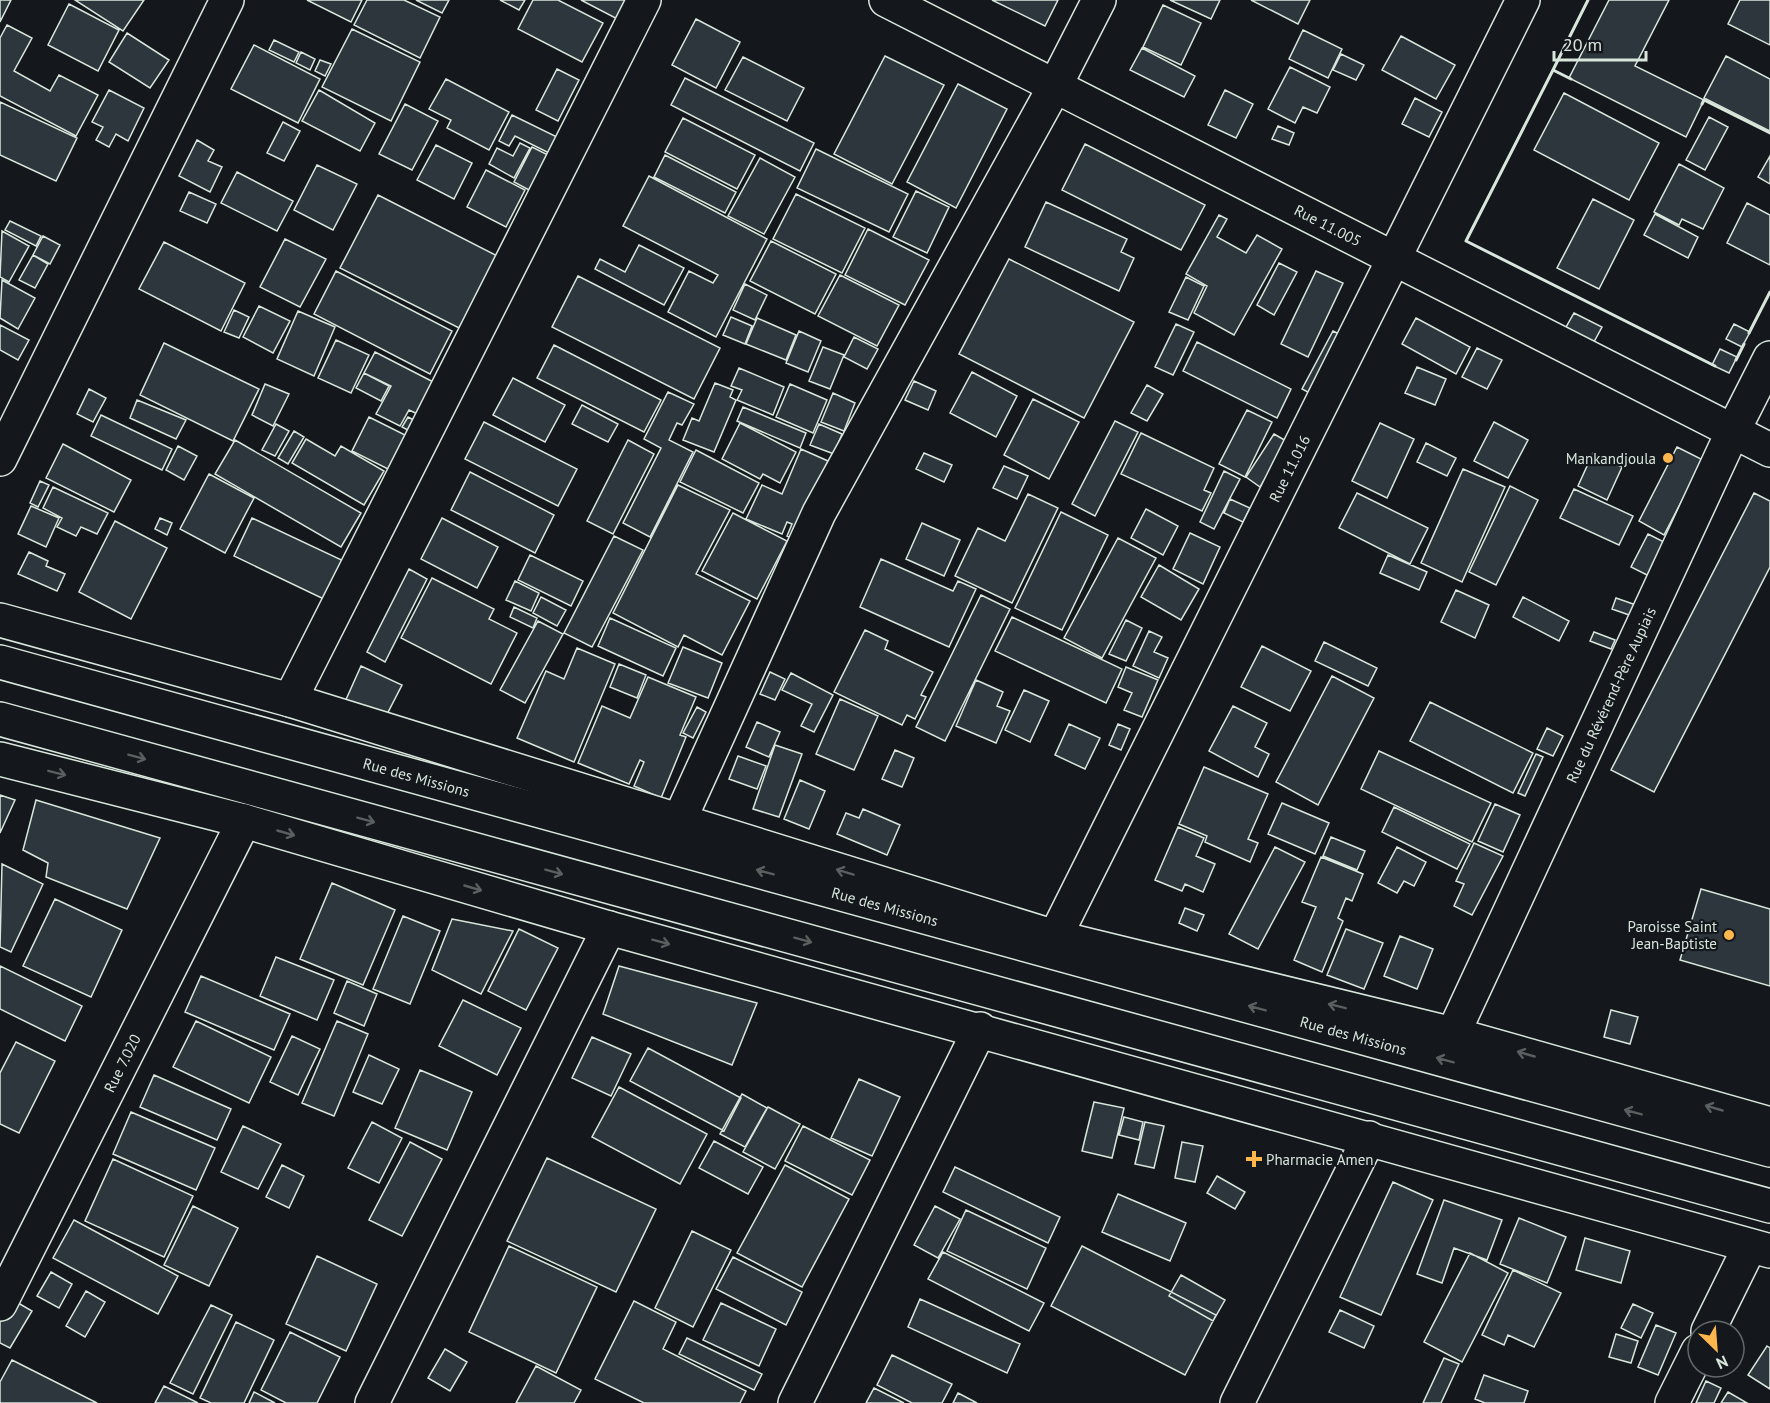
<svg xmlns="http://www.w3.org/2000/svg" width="1770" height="1403" viewBox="0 0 1770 1403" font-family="'PT Sans',sans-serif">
<rect width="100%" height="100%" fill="#14181c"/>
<path fill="#2c363c" stroke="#d8e6dc" stroke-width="1.5" d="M0,0H11L0,22Z
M75,0H144L123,31Z
M307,0H362L351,22Z
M367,0H404L440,17L420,58L354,25Z
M416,0H449L442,13Z
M500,0H525L519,10Z
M533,0H558L603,23L582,62L518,29Z
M581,0H640L627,24Z
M992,0H1058L1045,26Z
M1170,0H1220L1211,19Z
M1251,0H1310L1298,24Z
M1609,0H1669L1635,66L1704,100L1686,137L1569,78Z
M1740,0H1770V45L1728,24Z
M69,4L119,30L98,71L48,45Z
M1163,5L1201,23L1181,65L1143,47Z
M696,19L740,42L716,88L672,65Z
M7,25L32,38L14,71L50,91L59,75L98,95L76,136L0,96V38Z
M352,29L420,62L391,121L322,87Z
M1303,30L1342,49L1328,78L1289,59Z
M127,33L169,60L150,88L109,62Z
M1401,36L1455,65L1436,99L1382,70Z
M274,40L299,52L294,62L269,50Z
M254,45L320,79L298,123L231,89Z
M1142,48L1195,76L1184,97L1130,70Z
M301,52L315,59L310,70L296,63Z
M1341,54L1364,65L1356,80L1333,70Z
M885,56L944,85L892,184L834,154Z
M1726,56L1770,79V131L1704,98Z
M743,57L804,88L787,121L725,90Z
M320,60L331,64L325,76L315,71Z
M1290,67L1330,87L1317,113L1303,107L1295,123L1268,109Z
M557,69L579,80L558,121L536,110Z
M685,78L814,143L800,171L671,105Z
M446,79L509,112L489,150L447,128L451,120L429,109Z
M958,84L1007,109L956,208L907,182Z
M109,90L144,108L128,141L116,134L109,147L96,140L103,127L92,122Z
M319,90L375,123L360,151L302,121Z
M1225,90L1253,104L1236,138L1208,125Z
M1564,93L1659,143L1629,200L1534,150Z
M1415,98L1442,112L1429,137L1402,124Z
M0,102L77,138L56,181L0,155Z
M405,104L438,121L412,170L379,154Z
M512,115L557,137L549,153L515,136L509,146L499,141Z
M1709,117L1728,127L1705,170L1686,160Z
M683,118L755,155L737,189L665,152Z
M283,122L300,131L284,161L267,153Z
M1278,126L1294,133L1289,145L1272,139Z
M197,140L214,150L208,161L222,167L210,192L179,176Z
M520,143L530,148L514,178L489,164L497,148L513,156Z
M1085,144L1205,205L1181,250L1062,190Z
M436,145L472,163L454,199L417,180Z
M532,147L548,155L529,190L514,182Z
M816,149L908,194L889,232L797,188Z
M665,155L736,192L725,213L654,177Z
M1770,156V184L1758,177Z
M760,158L795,177L764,234L728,216Z
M1679,164L1724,188L1703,229L1682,219L1679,225L1654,212Z
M317,165L357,184L333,230L294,210Z
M486,170L525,190L506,227L467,207Z
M237,172L293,201L277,231L221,203Z
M649,176L767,239L716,337L668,312L689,271L713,283L718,275L623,226Z
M916,191L949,207L927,253L893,237Z
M189,192L216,204L207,223L180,211Z
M796,194L865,228L842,273L773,239Z
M378,195L511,263L473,335L340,268Z
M1593,199L1634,220L1599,289L1557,268Z
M1046,202L1127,239L1121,252L1134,258L1119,291L1025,247Z
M1747,203L1770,215V265L1727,243Z
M1655,214L1698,237L1688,258L1644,235Z
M1219,215L1227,219L1217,237L1246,253L1257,235L1282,249L1234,335L1194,313L1207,286L1186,274Z
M10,221L41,236L36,246L5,230Z
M868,229L929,260L905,305L845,275Z
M2,231L29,246L9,282L0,277Z
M43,236L60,245L50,264L33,255Z
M285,239L326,259L300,307L260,287Z
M771,241L836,274L815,314L750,281Z
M164,242L245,283L221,331L139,289Z
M639,245L684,268L664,305L595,269L600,259L625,272Z
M33,255L48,264L35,288L19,280Z
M1009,259L1134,322L1084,418L959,354Z
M1279,263L1297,272L1274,315L1257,305Z
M336,271L452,331L430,374L314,314Z
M1316,271L1343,283L1308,357L1281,344Z
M840,275L899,305L877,346L818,316Z
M578,276L720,348L694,399L552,327Z
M1186,277L1204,286L1188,320L1169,312Z
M2,280L35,298L18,329L0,318Z
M745,284L767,295L755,320L733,310Z
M259,306L290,321L273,353L243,337Z
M234,310L249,317L239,338L224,332Z
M298,311L335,327L314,376L277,359Z
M1574,313L1602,327L1589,351L1561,336Z
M731,317L752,326L745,344L723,335Z
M757,318L796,335L786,360L746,344Z
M1416,318L1470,347L1456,374L1402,344Z
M1176,324L1194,332L1173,375L1155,367Z
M1734,324L1750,332L1742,347L1726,339Z
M0,325L29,340L18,360L0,350Z
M799,331L821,341L808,372L786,363Z
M1333,331L1349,339L1317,397L1302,389Z
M854,337L878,349L867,369L844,357Z
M336,340L369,355L351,393L318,378Z
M1197,342L1291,389L1277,418L1183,371Z
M164,343L259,389L233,441L140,395Z
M554,345L661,400L644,432L537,378Z
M823,347L844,355L830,389L809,381Z
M1477,348L1502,360L1487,389L1462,377Z
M1720,349L1737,357L1729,373L1712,365Z
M375,352L447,389L422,416L409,410L400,426L376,414L391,386L364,373Z
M1417,367L1446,379L1435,405L1405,393Z
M739,368L784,387L773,415L737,400L742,390L731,386Z
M972,372L1017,396L996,437L950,413Z
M364,373L389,386L381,401L356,388Z
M513,378L565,405L545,442L493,415Z
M914,381L936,391L928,410L905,400Z
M715,383L733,390L730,397L736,400L714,452L683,440L692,418L699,421Z
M265,384L289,394L273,426L252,415Z
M790,384L827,400L813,433L776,417Z
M1147,385L1163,394L1147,421L1131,413Z
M89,389L106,398L93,422L77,414Z
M668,392L694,404L682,425L677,423L669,440L693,452L650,537L623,523L661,448L644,439Z
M833,393L855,403L844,431L821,422Z
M1033,399L1079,422L1049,479L1004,455Z
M137,400L186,420L176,439L130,418Z
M582,405L618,424L608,442L572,424Z
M743,407L806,433L800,448L737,421Z
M1247,410L1272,422L1245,477L1219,464Z
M101,415L172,449L162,470L91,436Z
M369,417L417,441L400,475L352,451Z
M408,417L423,425L417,435L402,427Z
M1115,421L1138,432L1095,516L1072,504Z
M484,422L577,469L558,506L465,459Z
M1494,422L1528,440L1508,478L1474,461Z
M740,423L796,452L780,483L763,474L760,479L722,459Z
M1380,423L1414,439L1387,498L1352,481Z
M276,424L289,431L275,456L262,450Z
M819,424L842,434L834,454L810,445Z
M294,431L304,437L288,464L278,458Z
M1141,433L1214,468L1204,490L1211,493L1202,511L1121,474Z
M1274,434L1288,442L1260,487L1246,477Z
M306,439L335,456L341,446L384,471L364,505L292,463Z
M235,440L361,513L341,547L215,474Z
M628,440L654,454L613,534L587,521Z
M1426,443L1456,458L1447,476L1417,462Z
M63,444L131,480L114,512L46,478Z
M178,446L197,456L184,480L166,470Z
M1677,447L1703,460L1664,535L1639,521Z
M801,449L828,461L794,539L787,536L792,524L787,522L782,534L746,519L762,485L782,494Z
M696,450L759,483L743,513L680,482Z
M924,453L952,465L944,482L916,469Z
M1593,453L1622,467L1607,500L1578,486Z
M1004,466L1028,476L1017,499L993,488Z
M1463,469L1505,487L1462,582L1421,563Z
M1224,471L1240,479L1214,529L1200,522Z
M470,472L554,515L535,553L451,510Z
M209,474L254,498L225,553L180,529Z
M40,481L49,485L38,507L30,503Z
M678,485L730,510L696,574L750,601L722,655L684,635L678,647L613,613Z
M1510,486L1538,500L1496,585L1469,572Z
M53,487L108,513L97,534L81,527L76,536L57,527L62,518L43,508Z
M1574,489L1633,516L1619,545L1560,518Z
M1357,493L1428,528L1410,564L1339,528Z
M1754,493L1770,501V567L1654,792L1611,770Z
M1028,494L1058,508L1012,603L955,576L978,528L1005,541Z
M1230,499L1250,508L1243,522L1224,513Z
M31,506L59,518L46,547L18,534Z
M1146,509L1178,526L1163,555L1131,538Z
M1061,512L1108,535L1062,630L1015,608Z
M733,513L787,541L757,599L702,571Z
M160,518L172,523L167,535L155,529Z
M252,518L348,563L330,602L234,556Z
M442,518L498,547L477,588L421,559Z
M115,521L167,548L131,619L79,592Z
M922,523L960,540L944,576L906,559Z
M1190,533L1220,547L1203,584L1173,569Z
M1648,534L1666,543L1649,576L1631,567Z
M614,536L643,550L592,647L564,633Z
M1118,538L1156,558L1102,658L1064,638Z
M29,552L48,561L46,566L65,574L57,591L18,574Z
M530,555L583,581L571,606L518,580Z
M1388,555L1427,572L1419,590L1380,573Z
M881,559L953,591L958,581L976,589L949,647L860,607Z
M1159,565L1199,589L1181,620L1141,597Z
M409,569L427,579L385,662L367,652Z
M432,578L494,609L489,619L517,633L491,684L401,638Z
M515,581L539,593L531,611L506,600Z
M1456,590L1489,605L1475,638L1441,622Z
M981,595L1010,609L945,741L916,727Z
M541,597L566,610L557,626L533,613Z
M1523,597L1569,621L1559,641L1513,617Z
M1616,598L1636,605L1632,616L1612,609Z
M514,607L537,618L533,628L510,617Z
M1012,617L1122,669L1106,703L995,651Z
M610,618L676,648L663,676L598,646Z
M1126,620L1142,628L1126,661L1109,654Z
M538,621L563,634L525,703L500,690Z
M865,630L888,641L885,649L933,672L921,695L926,697L915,719L907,715L902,725L834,692Z
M1149,631L1162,637L1154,652L1168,658L1159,678L1133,666Z
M1594,632L1615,640L1611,649L1590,641Z
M1324,642L1377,668L1368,686L1315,661Z
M1262,646L1311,671L1290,711L1241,687Z
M683,647L722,663L708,698L668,683Z
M577,648L615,664L574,762L517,738L546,671L564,679Z
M619,664L646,675L637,698L610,687Z
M361,666L402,685L385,718L344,704Z
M1126,667L1158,680L1142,717L1124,710L1132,693L1118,687Z
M770,672L785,679L775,700L760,694Z
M791,673L833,695L814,732L801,726L812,704L782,690Z
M1332,676L1374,698L1318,805L1276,782Z
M648,677L696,697L680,735L686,737L661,798L634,786L644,762L640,760L629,784L578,763L602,706L630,718Z
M976,680L1003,692L997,706L1010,711L996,743L956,726Z
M1024,690L1049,701L1030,742L1005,730Z
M840,699L878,716L854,770L816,754Z
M1430,702L1533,753L1513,793L1410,741Z
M1233,706L1267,723L1255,747L1269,754L1258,777L1209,751Z
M697,707L706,712L693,738L683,733Z
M757,722L780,732L769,757L746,747Z
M1069,724L1100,738L1085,769L1055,755Z
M1118,724L1130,729L1121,750L1109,745Z
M1547,728L1563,736L1553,756L1537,749Z
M775,745L802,754L779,817L753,809Z
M895,750L914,758L902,787L882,779Z
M1379,751L1491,803L1472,842L1361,789Z
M1536,754L1543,757L1525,796L1518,793Z
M738,756L766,766L757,789L729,779Z
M1204,767L1268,794L1248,839L1258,843L1250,862L1205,842L1207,836L1179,824Z
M800,780L825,791L809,829L784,819Z
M0,795L15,800L0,833Z
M36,800L160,838L127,909L46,877L48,863L23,850Z
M1282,803L1329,823L1315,854L1268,834Z
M1495,804L1520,815L1503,852L1478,841Z
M1394,807L1470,844L1457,869L1382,832Z
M863,809L900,825L887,855L837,834L846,813L859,818Z
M1178,827L1204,838L1196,856L1215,864L1203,892L1185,884L1182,891L1155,880Z
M1331,837L1365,851L1357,870L1323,856Z
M1474,843L1503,856L1472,915L1454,906L1464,884L1456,881Z
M1275,847L1305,862L1258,949L1229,934Z
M1397,847L1426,862L1414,886L1404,881L1397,893L1378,883Z
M1321,857L1363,874L1352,901L1346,898L1338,918L1343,921L1322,972L1294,960L1316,907L1302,902Z
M2,864L43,884L11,952L0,947Z
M332,883L395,910L363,985L300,959Z
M1701,889L1770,909V986L1680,960Z
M55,899L122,930L91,997L23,966Z
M1185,908L1204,915L1197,931L1179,923Z
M403,916L440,931L410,1004L373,989Z
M452,919L513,931L481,994L432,970Z
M519,929L558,948L526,1010L488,991Z
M1346,929L1383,943L1364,989L1327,975Z
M1400,936L1433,949L1417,989L1384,976Z
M276,957L334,980L317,1020L260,996Z
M0,966L82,1006L65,1041L0,1009Z
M619,966L757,1003L732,1065L603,1014Z
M201,976L290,1014L274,1050L185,1012Z
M347,981L377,994L364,1026L334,1013Z
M463,1000L521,1028L497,1075L439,1046Z
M1611,1010L1638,1017L1630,1044L1604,1037Z
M196,1021L271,1057L249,1103L173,1067Z
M337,1021L368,1034L334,1116L302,1103Z
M292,1036L320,1049L298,1095L270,1082Z
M592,1037L631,1054L611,1096L572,1078Z
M16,1042L55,1061L19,1133L0,1124V1073Z
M648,1048L741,1098L724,1131L630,1081Z
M369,1055L399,1069L382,1104L353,1092Z
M420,1070L472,1092L447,1150L395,1128Z
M154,1075L231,1109L217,1140L140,1107Z
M859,1079L900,1097L872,1156L831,1138Z
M619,1087L707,1134L680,1184L592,1137Z
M742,1094L767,1108L745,1147L720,1134Z
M1094,1102L1124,1108L1112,1158L1082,1151Z
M768,1107L800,1124L775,1169L743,1152Z
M131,1112L215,1148L196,1190L113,1154Z
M1124,1117L1143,1122L1139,1140L1119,1135Z
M372,1122L402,1138L379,1183L348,1168Z
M1145,1122L1164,1126L1154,1168L1135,1164Z
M243,1126L281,1144L258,1189L221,1172Z
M803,1126L870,1160L852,1195L785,1161Z
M714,1141L763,1167L748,1194L699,1168Z
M410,1142L442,1159L402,1236L369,1220Z
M1182,1142L1203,1146L1195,1182L1175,1178Z
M547,1158L656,1209L616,1292L507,1241Z
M113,1159L193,1196L164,1257L85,1221Z
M282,1165L304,1176L289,1208L266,1197Z
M785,1165L849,1199L802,1287L737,1253Z
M955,1167L1060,1217L1048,1243L943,1192Z
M1217,1176L1245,1192L1235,1209L1207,1193Z
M1393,1182L1433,1200L1381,1315L1340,1297Z
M1118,1194L1186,1223L1170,1261L1102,1232Z
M1444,1200L1502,1220L1487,1260L1454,1248L1442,1283L1417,1274Z
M193,1206L238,1228L209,1286L164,1265Z
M935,1206L960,1219L938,1258L914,1245Z
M966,1210L1046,1248L1027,1289L947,1251Z
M1519,1218L1566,1237L1547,1283L1500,1264Z
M74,1220L178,1276L158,1314L53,1258Z
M692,1231L731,1250L693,1327L655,1308Z
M1585,1238L1630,1251L1621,1283L1576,1270Z
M509,1246L597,1287L556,1373L469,1332Z
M1082,1246L1216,1315L1185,1375L1051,1306Z
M943,1252L1044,1303L1029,1331L928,1279Z
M1470,1253L1508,1273L1462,1362L1424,1342Z
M317,1256L377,1284L346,1351L286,1324Z
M733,1257L802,1292L786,1325L716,1289Z
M1513,1270L1561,1293L1534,1347L1508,1335L1504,1345L1482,1335Z
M51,1272L72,1284L59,1308L37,1296Z
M1181,1275L1225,1300L1213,1321L1169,1296Z
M86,1291L105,1302L85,1337L66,1326Z
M920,1299L1020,1344L1007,1373L908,1327Z
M13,1300L32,1311L10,1348L0,1343V1322Z
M634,1301L676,1322L663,1349L746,1391L740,1403H644L595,1379Z
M721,1303L776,1329L759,1366L703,1340Z
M1633,1304L1653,1313L1641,1338L1621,1328Z
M211,1305L232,1315L193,1394L170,1383Z
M1340,1310L1374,1326L1364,1348L1329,1332Z
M236,1322L274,1340L244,1403H211L200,1398Z
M1656,1325L1676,1333L1658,1375L1638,1367Z
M290,1332L340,1357L317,1403H286L261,1390Z
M1616,1334L1638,1341L1631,1363L1609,1357Z
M687,1338L762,1374L754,1390L679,1354Z
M1767,1346L1770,1348V1389L1748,1375Z
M445,1349L467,1362L450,1391L428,1378Z
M892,1355L952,1384L942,1403H912L877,1385Z
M1444,1358L1459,1364L1441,1403H1423Z
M12,1360L97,1403H0V1382Z
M536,1366L581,1390L574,1403H516Z
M1484,1375L1528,1391L1524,1403H1485L1475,1399Z
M1706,1381L1721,1388L1714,1403H1696Z
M164,1386L198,1403H155Z
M874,1388L904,1403H866Z
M254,1392L275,1403H249Z
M1728,1392L1747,1403H1721Z
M958,1393L977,1403H953Z"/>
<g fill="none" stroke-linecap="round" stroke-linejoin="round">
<defs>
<g id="minor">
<path id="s1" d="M886,0L1770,450"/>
<path d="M0,459L227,0"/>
<path d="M0,620L290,700L1055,937L1453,1034L1770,1124"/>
<path d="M290,700L644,0"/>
<path d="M0,759L244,821L609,928L1770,1251"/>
<path d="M679,821L819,513L1055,86L1099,0"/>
<path id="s2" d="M1055,937L1523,0"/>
<path id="s3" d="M1453,1034L1733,431L1770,358"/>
<path id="s4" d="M0,1304L244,821"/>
<path d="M1708,1331L1750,1246"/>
<path d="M372,1403L609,928"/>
<path d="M795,1403L980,1029"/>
<path d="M1237,1403L1369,1138"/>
<path d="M1672,1403L1698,1351"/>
</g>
<g id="highway">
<path id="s5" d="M0,662L1770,1150"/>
<path d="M0,719L1770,1206"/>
</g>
</defs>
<use href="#minor" stroke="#d8e6dc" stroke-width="36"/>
<use href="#highway" stroke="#d8e6dc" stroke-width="36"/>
<use href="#minor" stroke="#14181c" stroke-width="33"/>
<use href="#highway" stroke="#14181c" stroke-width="33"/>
<path stroke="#d8e6dc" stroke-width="3" d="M1553,70L1466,241L1715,366
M1571,79L1553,70L1588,0
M1702,104L1704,100L1770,133
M1749,333L1770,292
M1736,360L1744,344"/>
</g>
<defs><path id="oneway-shaft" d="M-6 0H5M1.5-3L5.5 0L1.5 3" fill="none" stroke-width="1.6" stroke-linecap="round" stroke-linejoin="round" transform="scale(1.5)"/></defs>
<g stroke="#59605f">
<use href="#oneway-shaft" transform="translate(137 757) rotate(15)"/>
<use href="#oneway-shaft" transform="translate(57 773) rotate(14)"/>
<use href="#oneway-shaft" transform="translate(366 820) rotate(15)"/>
<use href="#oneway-shaft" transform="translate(286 833) rotate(16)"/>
<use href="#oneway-shaft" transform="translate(554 872) rotate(15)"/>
<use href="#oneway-shaft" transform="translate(765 872) rotate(-165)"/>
<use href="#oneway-shaft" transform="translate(845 872) rotate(-163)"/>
<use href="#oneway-shaft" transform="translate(473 888) rotate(16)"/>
<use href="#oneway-shaft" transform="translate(803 940) rotate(15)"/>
<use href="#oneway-shaft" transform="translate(661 942) rotate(15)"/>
<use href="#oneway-shaft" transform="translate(1337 1006) rotate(-166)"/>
<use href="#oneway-shaft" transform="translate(1257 1008) rotate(-165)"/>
<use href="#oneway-shaft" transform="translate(1526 1054) rotate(-164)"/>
<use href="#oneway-shaft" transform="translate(1445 1060) rotate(-165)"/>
<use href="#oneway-shaft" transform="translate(1714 1108) rotate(-164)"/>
<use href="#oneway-shaft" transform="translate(1633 1112) rotate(-165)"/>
</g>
<g fill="#ffb74d" stroke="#14181c" stroke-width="2">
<circle cx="1668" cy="458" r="6"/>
<circle cx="1729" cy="935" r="6"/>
<path d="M1251 1150h6v6h6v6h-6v6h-6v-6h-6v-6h6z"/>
</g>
<g text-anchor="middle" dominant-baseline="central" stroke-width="4.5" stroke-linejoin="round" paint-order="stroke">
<g font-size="15" fill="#d8e6dc" stroke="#14181c">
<text stroke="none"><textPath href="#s1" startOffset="496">Rue 11.005</textPath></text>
<text stroke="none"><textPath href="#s2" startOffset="524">Rue 11.016</textPath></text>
<text stroke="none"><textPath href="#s3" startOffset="374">Rue du Révérend-Père Aupiais</textPath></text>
<text stroke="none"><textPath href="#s5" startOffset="432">Rue des Missions</textPath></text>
<text stroke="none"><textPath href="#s5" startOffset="918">Rue des Missions</textPath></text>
<text stroke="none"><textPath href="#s5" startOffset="1404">Rue des Missions</textPath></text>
<text stroke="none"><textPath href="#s4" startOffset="270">Rue 7.020</textPath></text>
</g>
<g font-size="15" fill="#d8e6dc" stroke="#14181c" text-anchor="end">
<text x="1656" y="458">Mankandjoula</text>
<text x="1717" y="926">Paroisse Saint<tspan x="1717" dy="17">Jean-Baptiste</tspan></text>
<text x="1266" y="1159" text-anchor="start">Pharmacie Amen</text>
</g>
</g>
<g transform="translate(1716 1349) rotate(155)"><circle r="28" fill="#14181c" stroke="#626a69" stroke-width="1.5"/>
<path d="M0-4.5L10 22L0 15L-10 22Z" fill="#ffb74d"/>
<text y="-9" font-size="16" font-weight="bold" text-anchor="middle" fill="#d8e6dc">N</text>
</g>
<path d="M1554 51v9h92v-9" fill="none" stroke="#d8e6dc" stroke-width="3"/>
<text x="1563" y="51" font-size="18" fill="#d8e6dc" stroke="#14181c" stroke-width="4.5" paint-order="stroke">20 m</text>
</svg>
